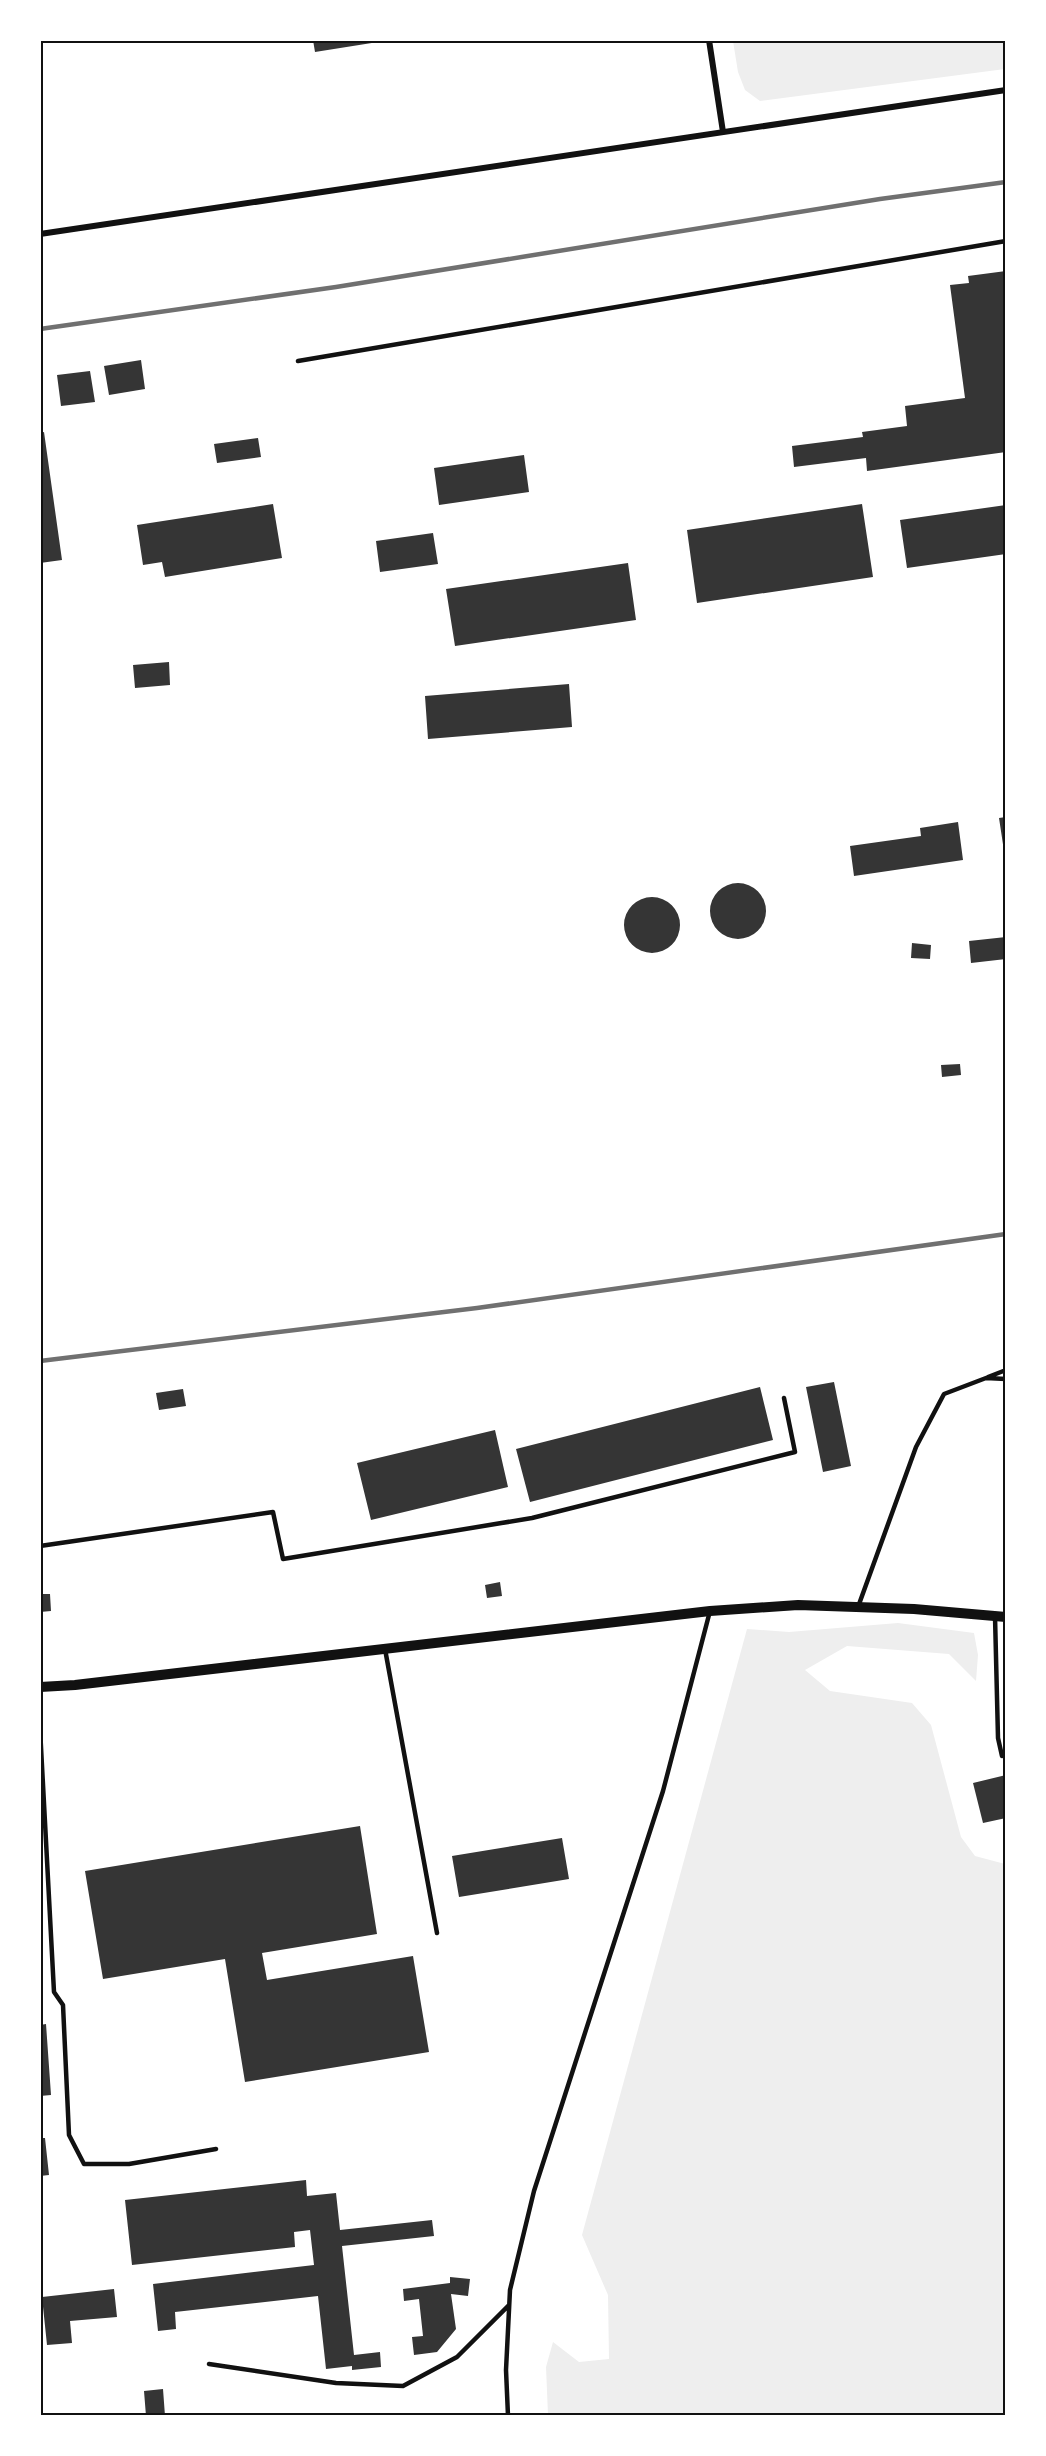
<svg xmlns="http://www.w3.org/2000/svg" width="1046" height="2456" viewBox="0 0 1046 2456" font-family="Helvetica,sans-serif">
<rect width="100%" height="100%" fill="#fff"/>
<path fill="#eee" d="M733,41H1005V69L760,101L745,90L738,72Z
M898,1623L974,1633L978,1655L976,1681L949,1654L847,1646L805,1670L830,1691L912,1703L931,1725L961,1837L975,1856L1005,1864V2415H548L546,2367L553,2342L579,2362L609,2359L608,2295L582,2235L747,1629L789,1632Z"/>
<path fill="#353535" d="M313,40H378V42L315,52Z
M1006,271V452L867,471L866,458L794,467L792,446L863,437L862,432L907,426L905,406L965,398L950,285L969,283L968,276Z
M141,360L145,389L109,395L104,366Z
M90,371L95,402L61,406L57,375Z
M44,432L62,560L40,563V433Z
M258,438L261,457L217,463L214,444Z
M524,455L529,492L439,505L434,468Z
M273,504L282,558L165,577L162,562L143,565L137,525Z
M862,504L873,577L697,603L687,530Z
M1006,505V554L907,568L900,520Z
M433,533L438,564L380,572L376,541Z
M628,563L636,620L455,646L446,589Z
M169,662L170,685L135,688L133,665Z
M569,684L572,727L428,739L425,696Z
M1006,817V851H1004L999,818Z
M958,822L963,860L854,876L850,846L921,836L920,828Z
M710 911a28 28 0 1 1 56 0a28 28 0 1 1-56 0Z
M624 925a28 28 0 1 1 56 0a28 28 0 1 1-56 0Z
M1006,937V959L971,963L969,941Z
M912,943L931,945L930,959L911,958Z
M960,1064L961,1075L942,1077L941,1065Z
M834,1382L851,1466L823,1472L806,1387Z
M760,1387L773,1440L530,1502L516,1449Z
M183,1389L186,1406L159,1410L156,1393Z
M495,1430L508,1487L371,1520L357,1463Z
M500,1582L502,1596L487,1598L485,1585Z
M40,1594H50L51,1611L40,1612Z
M1006,1775V1818L983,1823L973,1783Z
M360,1826L377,1934L262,1953L267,1980L413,1956L429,2052L245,2082L225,1959L103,1979L85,1871Z
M562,1838L569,1879L459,1897L452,1856Z
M46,2024L51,2095L40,2096V2025Z
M40,2138H45L49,2175L40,2176Z
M306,2180L307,2196L336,2193L340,2230L432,2220L434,2236L342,2246L354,2355L380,2352L381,2367L352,2370V2366L326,2369L318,2296L175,2312L176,2329L158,2331L153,2284L314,2265L310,2230L294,2232L295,2247L132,2265L125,2200Z
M450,2277L470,2279L468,2296L451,2294L456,2329L437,2352L414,2355L412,2337L423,2336L419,2299L404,2301L403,2289L450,2283Z
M114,2289L117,2317L70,2321L72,2343L47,2345L42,2297Z
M163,2389L165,2416H146L144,2391Z"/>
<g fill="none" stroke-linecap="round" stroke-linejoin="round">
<path stroke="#111" stroke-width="4.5" d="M298,361L1006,241
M988,1377L1006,1370
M40,1546L273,1512L283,1559L532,1518L795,1452L784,1398
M858,1607L916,1447L944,1394L986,1378L1006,1379
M995,1616L998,1738L1002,1756
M385,1649L437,1933
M40,1728L54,1992L63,2005L69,2135L84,2164H129L216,2149
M209,2364L336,2383L403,2386L457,2357L509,2305
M508,2416L506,2370L510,2290L534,2191L663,1791L710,1611"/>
<path stroke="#111" stroke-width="6" d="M709,40L723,132
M40,234L1006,90"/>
<path stroke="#111" stroke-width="10" d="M40,1687L75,1685L710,1611L798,1605L914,1609L1006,1617"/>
<path stroke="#707070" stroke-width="4.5" d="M40,329L336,287L880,199L1006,182
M40,1361L477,1308L1006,1234"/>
</g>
<rect width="1046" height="2456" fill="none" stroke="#ffffff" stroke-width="84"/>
<rect x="42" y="42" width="962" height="2372" fill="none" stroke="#111" stroke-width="2"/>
</svg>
